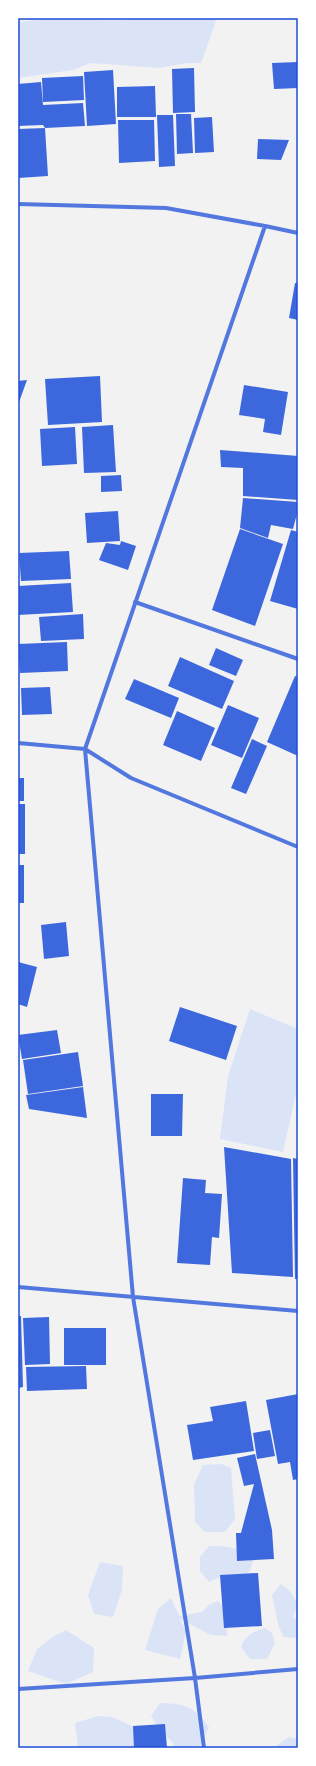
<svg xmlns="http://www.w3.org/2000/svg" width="316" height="1766" viewBox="0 0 316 1766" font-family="'Playfair Display',serif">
<rect width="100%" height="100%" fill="#f2f2f2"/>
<path fill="#dbe4f7" d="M52,18L128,20L129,18H217L201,63H187L159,68L91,63L73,70L18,78V22Z
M250,1009L298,1029V1085L283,1152L220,1139L228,1076Z
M222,1464L231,1468L235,1519L225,1532H205L195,1522L194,1484L203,1465Z
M209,1546C226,1546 239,1547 254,1558L250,1571L239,1580L225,1575L209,1582L200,1571V1557Z
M100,1562L123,1566L122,1590L113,1617L94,1614L88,1595Z
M281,1584L290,1591L298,1605L293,1616L298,1623V1638L283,1637L278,1624L272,1595Z
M171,1598L179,1616L202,1612L210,1604L218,1601L228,1612L227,1636L211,1635L180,1619L186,1632L180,1659L145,1650L158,1609Z
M265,1628L272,1633L275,1643L267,1659H250L241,1647C245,1636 252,1632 265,1628Z
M66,1630L94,1648L93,1672L66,1684L28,1671L37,1649L54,1636Z
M160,1703C187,1704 193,1706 209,1727L199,1748H174L173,1743L160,1730L151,1716Z
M98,1716L112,1717L143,1731V1748H78L75,1723Z
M289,1737L298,1739V1748H277L276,1746Z"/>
<path fill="#3d67dc" d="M298,62V88L274,89L272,63Z
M194,68L195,112L173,113L172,69Z
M113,70L116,124L87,126L84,72Z
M83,76L84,100L43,102L42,78Z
M41,82L43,105L83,103L85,126L45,128L43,125L18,126V84Z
M155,86L156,117H117V87Z
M176,114H191L193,153L177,154Z
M157,115H173L175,166L159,167Z
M212,117L214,152L195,153L194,118Z
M118,120H154L155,161L119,163Z
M45,128L48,176L18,178V129Z
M258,139L289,140L281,160L257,159Z
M295,283H298V320L289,318Z
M100,376L102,422L48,425L45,379Z
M27,380L18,405V381Z
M244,385L288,392L281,435L263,432L265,419L239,415Z
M113,425L116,472L84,473L82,427Z
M75,427L77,464L42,466L40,429Z
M220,450L298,456V500L243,496V468L221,467Z
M121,475L122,491L101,492V476Z
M243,498L298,502V510L293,529L271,525L268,538L240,528Z
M118,511L120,541L87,543L85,513Z
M240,529L283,544L255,626L212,610Z
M291,530L298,532V609L270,601Z
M121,541L136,546L128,570L99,560L106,543L120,545Z
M69,551L71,579L21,581L19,553Z
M71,583L73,612L18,615V586Z
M83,614L84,639L41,641L39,617Z
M67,642L68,671L20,673L18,644Z
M216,648L243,660L236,676L209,665Z
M180,657L234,681L222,709L168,686Z
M295,676L298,677V756L267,742Z
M134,679L179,698L171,718L125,699Z
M50,687L52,714L22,715L21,688Z
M228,705L259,718L242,758L211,745Z
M177,711L215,728L201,761L163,745Z
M252,739L267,746L246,794L231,788Z
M18,778H24V801H18Z
M18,804H25V854H19V864H18Z
M18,865H24V903H18Z
M66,922L69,956L44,959L41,925Z
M18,962L37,967L27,1007L18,1004Z
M180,1007L237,1026L226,1060L169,1041Z
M57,1030L61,1053L22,1059L18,1035Z
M78,1052L83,1086L28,1094L23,1060Z
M83,1087L87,1118L29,1109L26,1095Z
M151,1094H183L182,1136H151Z
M224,1147L291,1159L293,1277L232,1273Z
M293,1158L298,1159V1279H295Z
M183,1178L206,1180L205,1193L222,1194L219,1238L212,1237L210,1265L177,1263Z
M18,1316H21L23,1387L18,1388Z
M49,1317L50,1364L25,1365L23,1318Z
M64,1328H106V1365H64Z
M86,1366L87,1389L27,1391L26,1367Z
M298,1394V1479L293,1480L290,1462L278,1464L266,1400Z
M246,1401L254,1451L193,1460L187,1425L213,1421L210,1407Z
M270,1430L275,1456L257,1459L253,1433Z
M255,1454L272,1530L274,1559L237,1561L236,1533H241L254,1484L244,1486L237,1458Z
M258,1573L262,1626L224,1628L220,1575Z
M165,1724L167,1748H134L133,1726Z"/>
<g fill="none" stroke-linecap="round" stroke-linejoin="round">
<path stroke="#5277de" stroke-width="4" d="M18,204L166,208L265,226
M135,602L298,659
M18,743L85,749L131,778L298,847
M18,1287L298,1311
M18,1689L195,1678L298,1669
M204,1748L195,1678L133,1297L85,749L265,226L298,233"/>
</g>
<rect width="316" height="1766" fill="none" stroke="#ffffff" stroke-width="38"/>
<rect x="19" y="19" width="278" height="1728" fill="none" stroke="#1d4ed8" stroke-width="1.5"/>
</svg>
